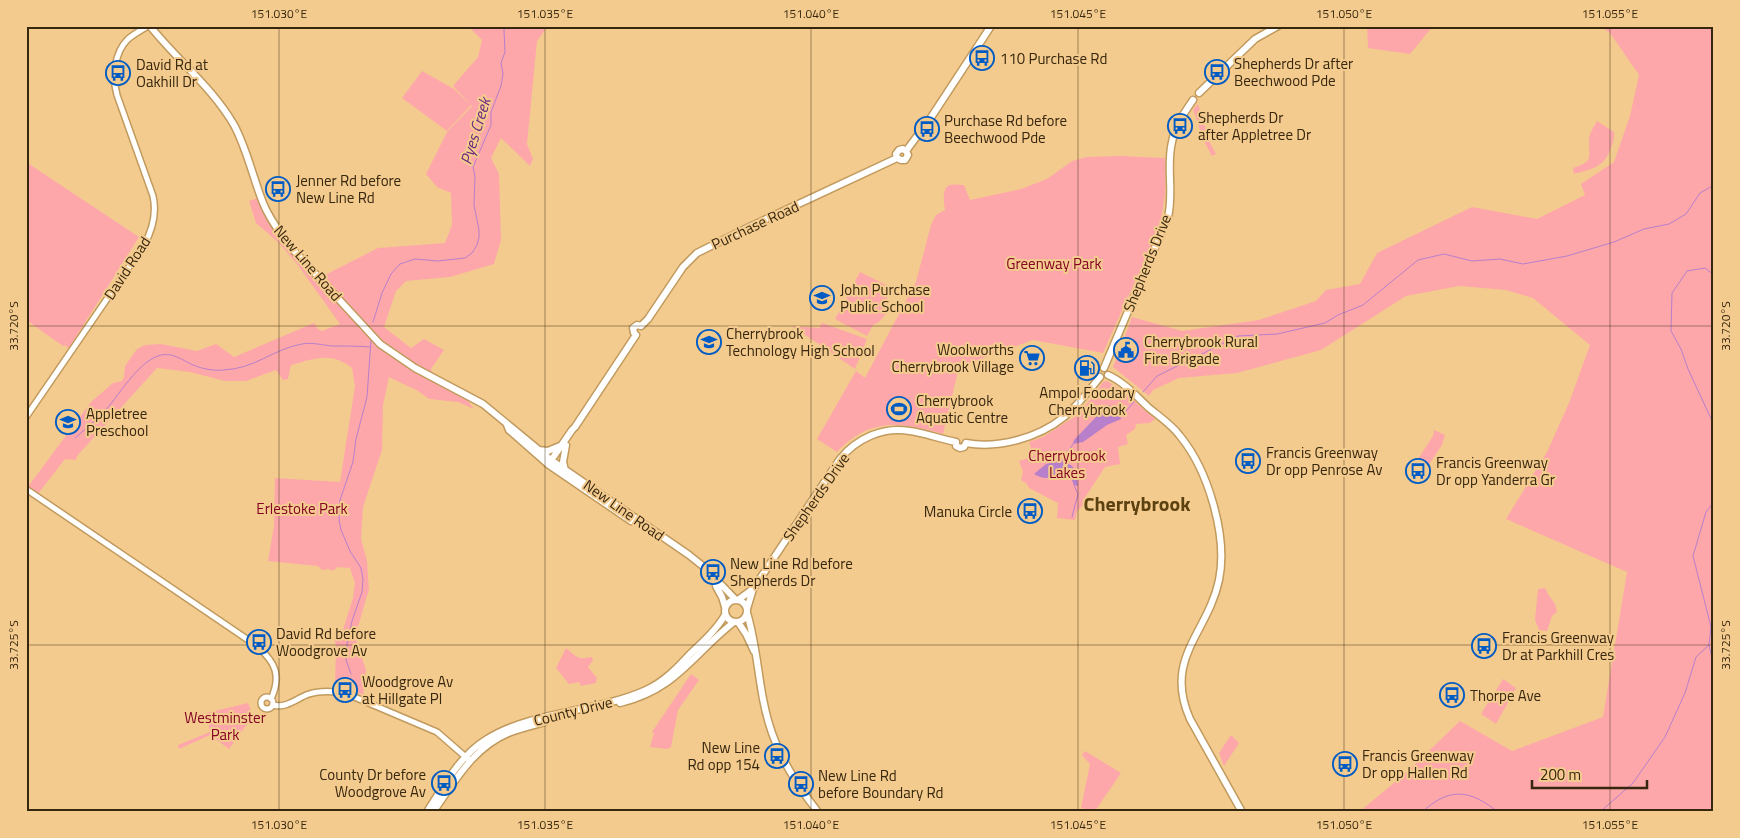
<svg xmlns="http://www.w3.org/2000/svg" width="1740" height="838" viewBox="0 0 1740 838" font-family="'Titillium Web',sans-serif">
<rect width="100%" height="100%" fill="#f4cb8e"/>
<path fill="#fda7aa" d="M468,26H548L537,41L527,144L533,159L530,166L501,138L491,158L499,174L501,240L494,264L450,277L406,281L396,291L384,327L411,348L424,339L444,350L431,369L435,383L468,401L474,409L458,402L429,399L418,391L389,377L383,405L382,450L363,507L361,539L367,561L369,589L355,637L366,670L363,695C354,691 342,690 335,683L336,646L334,638L341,636L353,598L355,583L350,568L337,567L333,571L328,569L322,570L318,566L268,561L274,526L275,478L340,482L355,386L352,368C331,351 314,359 291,365L288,379L283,380L276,370L246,381H225L190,372L157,368L77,456L76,460L65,459L37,495L27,488L91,402L113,383L122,381L124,377L125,366L137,349L145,345L161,344L197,351L216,344L234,357L314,323L318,329L322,331L340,324L297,264L279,243L256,223L249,201L258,198L283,243L315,280L378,248L445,243L452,225L451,193L437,187L426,174L447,132L472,106L453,86L478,57L482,40Z
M1367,26H1433L1410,54L1368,48Z
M1600,26H1714V812H1359L1407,772L1460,721L1512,751L1603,717L1627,572L1506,519L1547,452L1569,403L1590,345L1533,298L1506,290L1459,286L1406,296L1321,350L1237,373L1179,378L1153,390L1149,396L1113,367L1132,317L1182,331L1259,320L1316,301L1326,290L1360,284L1377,253L1472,207L1537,219L1585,195L1581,184L1614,162L1630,116L1639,75L1610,33Z
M422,71L454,89L471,105L447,131L402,98Z
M1198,104L1210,143L1216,154L1212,156L1204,141L1193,110Z
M1597,121L1614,132C1615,137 1613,143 1611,148C1604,167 1593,169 1574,174L1573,168C1593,161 1589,160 1589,141C1589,133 1594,127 1597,121Z
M1121,156L1165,158V195L1160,226L1103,353L1033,340L959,367L943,434C901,422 870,417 837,452L817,439L856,371L865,378L916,282L931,225L936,215L945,210C944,204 941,188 950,185C954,184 960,185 964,185L970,200L1021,189L1047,179L1072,161L1087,157Z
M26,162L139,237L69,348L64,345L63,346L26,320Z
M860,272L892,288L886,300L887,307L886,314L879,322L873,325L867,336L835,319Z
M822,323L867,339L855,369L792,326L819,328Z
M1107,381L1124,392L1155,419L1150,423L1136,424L1135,429L1126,435L1128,444L1118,447L1120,464L1105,467L1084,499V504L1077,511L1075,520L1057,518L1058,503L1029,488L1027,484L1021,480L1023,472L1019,461L1034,456L1029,442L1043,437L1077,415L1094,395L1103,382Z
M1434,430L1445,435L1442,445L1424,472L1414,465L1433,436Z
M1545,588L1548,594L1555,604L1557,612L1552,616L1547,631L1539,630L1535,620L1538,589Z
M566,648C577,657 577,660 592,657L593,660L588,667L597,678L596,683L581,686L579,682L569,684L556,668Z
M691,674L699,680L678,710L671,747L667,749L650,747L654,733L652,732Z
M1503,679L1516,688L1496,724L1481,714Z
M248,703L253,716L229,749L210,735L179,749L178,745L210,732L206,713Z
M1231,735L1239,743L1224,766L1219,753Z
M1085,751L1121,773L1095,811L1081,808L1090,764L1082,755Z"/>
<path fill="#b87fcb" d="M1109,405C1115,408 1120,412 1121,419L1107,425L1083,442L1073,444L1074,440L1096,417L1101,408Z
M1054,462C1073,462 1077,467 1078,486L1074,485L1070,476C1056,471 1050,484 1034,474L1046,464Z"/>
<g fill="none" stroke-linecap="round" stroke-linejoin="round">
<path stroke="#b87fcb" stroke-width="1" d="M1659,26L1669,27
M1674,27L1692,26
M1714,275L1705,268L1687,271L1672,293L1671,331L1681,349L1688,369L1714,425
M373,322L382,293L391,274L400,264L415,259L438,261L465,258L472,253L477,245L479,237V230L474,205L475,176L473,167L491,125V112L501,86L503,74L501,63L505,52L504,30L506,26
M1143,392L1157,376L1238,336L1277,334L1325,323L1338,315L1363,305L1418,260L1444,254L1472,261L1500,259L1523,264L1567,256L1614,242L1644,229L1669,224L1686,214L1700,193L1714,185
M1125,412L1134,402
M75,438C84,430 94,422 103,413C118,397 137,363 158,356C171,351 182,360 193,365C203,369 213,371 223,370C255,369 273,349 302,344C311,342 322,345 332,346C345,346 358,346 370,347
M1062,462L1073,444
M1714,502L1706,512L1693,556L1711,627L1709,645L1714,667
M1072,517L1078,494L1074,485
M351,674L346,660L347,644L352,621L362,592L363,579L361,568L350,551L341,530L339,520L340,500L353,462L356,439L367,397L371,340
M1422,812C1428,807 1435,801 1442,798C1464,788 1481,799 1498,812
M1600,812L1633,783L1665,737L1685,693L1696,657L1709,645"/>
<defs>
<path id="minor" d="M26,417L144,245C153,229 157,214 153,196L117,95C112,77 114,53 128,39C134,34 141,30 148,26
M26,489L257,646C275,662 282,675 271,699
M261 703a6 6 0 1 1 12 0a6 6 0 1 1-12 0Z
M273,705C286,709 297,698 309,694C321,690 333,691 345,693L437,732L468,759"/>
<path id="major" d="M150,26C177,60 212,87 234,125C247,149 253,178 263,203C269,218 278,230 287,243L380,344L415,368L483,404L551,460L689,555L704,567L736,600
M1199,93L1255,39L1278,26
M906,151L930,119L991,26
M897,158L901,160H905L908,155L906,151
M897,158L896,154L899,150L903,149L906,151
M641,326L648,319L683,267L697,253L745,229L897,158
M636,335L634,333L633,328L637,325L641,326
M1104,368L1168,217C1174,192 1166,167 1172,142C1175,126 1184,113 1193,100
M1108,375C1124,382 1136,396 1149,408C1160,417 1172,425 1180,436C1208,470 1228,536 1219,580C1208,633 1163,658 1190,719L1242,812
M507,425L509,430L549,465L631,521
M956,442V446L960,448L964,447L966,443
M966,443C998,449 1038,438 1064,417C1078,405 1089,391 1100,377
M538,450L548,451L560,446
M550,462L572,430L575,427L636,335
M565,470L563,462L566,445
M716,586L722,597L725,607
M725 611a11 11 0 1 1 22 0a11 11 0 1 1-22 0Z
M738,600L753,589L840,459C856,439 883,426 910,431C925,433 940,439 956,442
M747,609L753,589
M747,613C759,652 758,694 772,733C782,762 799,788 818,812
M738,622L746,634L754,651
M620,703C677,689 692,655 734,622
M427,812C443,787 460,755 487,739C532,711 598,712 646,690C664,682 677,668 690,654C703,642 716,630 725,615
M433,812C455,781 474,746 511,732C522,728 534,725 545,722"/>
</defs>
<use href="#minor" stroke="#c19a5e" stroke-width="8"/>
<use href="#major" stroke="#c19a5e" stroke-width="9"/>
<use href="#minor" stroke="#fff" stroke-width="5"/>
<use href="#major" stroke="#fff" stroke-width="6"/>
</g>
<path fill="none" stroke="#37270e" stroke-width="1" stroke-opacity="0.45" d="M279,26V812M545,26V812M811,26V812M1078,26V812M1344,26V812M1610,26V812M26,326H1714M26,645H1714"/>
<defs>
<symbol id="bus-ring" viewBox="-11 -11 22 22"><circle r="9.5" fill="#f4cb8e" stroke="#005cc4" stroke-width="1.5"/><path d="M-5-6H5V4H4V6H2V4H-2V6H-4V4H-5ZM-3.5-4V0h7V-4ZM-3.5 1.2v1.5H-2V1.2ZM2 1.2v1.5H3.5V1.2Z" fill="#005cc4"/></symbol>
<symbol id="school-ring" viewBox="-11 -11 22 22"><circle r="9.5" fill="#f4cb8e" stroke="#005cc4" stroke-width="1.5"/><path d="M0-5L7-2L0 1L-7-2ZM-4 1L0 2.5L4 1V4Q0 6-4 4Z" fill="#005cc4"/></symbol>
<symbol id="civic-ring" viewBox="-11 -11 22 22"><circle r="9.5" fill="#f4cb8e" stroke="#005cc4" stroke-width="1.5"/><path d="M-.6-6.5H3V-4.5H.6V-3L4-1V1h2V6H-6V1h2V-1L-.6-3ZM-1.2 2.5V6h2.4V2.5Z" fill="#005cc4"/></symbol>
<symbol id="supermarket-ring" viewBox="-11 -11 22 22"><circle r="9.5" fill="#f4cb8e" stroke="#005cc4" stroke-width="1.5"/><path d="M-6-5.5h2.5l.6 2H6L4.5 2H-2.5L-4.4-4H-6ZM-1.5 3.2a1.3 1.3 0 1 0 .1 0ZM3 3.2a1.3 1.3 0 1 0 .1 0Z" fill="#005cc4"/></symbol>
<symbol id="fuel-ring" viewBox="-11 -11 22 22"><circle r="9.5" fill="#f4cb8e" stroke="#005cc4" stroke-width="1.5"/><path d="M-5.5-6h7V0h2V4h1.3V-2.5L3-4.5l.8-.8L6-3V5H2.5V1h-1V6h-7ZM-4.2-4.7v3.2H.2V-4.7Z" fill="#005cc4"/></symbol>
<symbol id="stadium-ring" viewBox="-11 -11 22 22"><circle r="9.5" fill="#f4cb8e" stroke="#005cc4" stroke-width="1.5"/><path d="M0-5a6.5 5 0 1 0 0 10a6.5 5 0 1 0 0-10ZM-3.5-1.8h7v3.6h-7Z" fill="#005cc4"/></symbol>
</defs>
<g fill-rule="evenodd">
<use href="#bus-ring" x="968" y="44" width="28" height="28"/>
<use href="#bus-ring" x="1203" y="58" width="28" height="28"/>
<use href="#bus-ring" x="104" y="59" width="28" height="28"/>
<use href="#bus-ring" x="1166" y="112" width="28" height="28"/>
<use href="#bus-ring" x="913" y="115" width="28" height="28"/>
<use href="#bus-ring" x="264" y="175" width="28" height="28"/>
<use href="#school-ring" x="808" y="284" width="28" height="28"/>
<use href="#school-ring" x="695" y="328" width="28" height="28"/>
<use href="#civic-ring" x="1112" y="336" width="28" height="28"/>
<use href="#supermarket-ring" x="1018" y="344" width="28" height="28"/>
<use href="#fuel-ring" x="1073" y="354" width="28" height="28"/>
<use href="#stadium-ring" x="885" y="395" width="28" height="28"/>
<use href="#school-ring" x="54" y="408" width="28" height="28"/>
<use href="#bus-ring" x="1234" y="447" width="28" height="28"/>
<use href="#bus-ring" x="1404" y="457" width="28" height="28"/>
<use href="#bus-ring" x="1016" y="497" width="28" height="28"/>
<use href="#bus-ring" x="699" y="558" width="28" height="28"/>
<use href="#bus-ring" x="245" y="628" width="28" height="28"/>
<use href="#bus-ring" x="1470" y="632" width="28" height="28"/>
<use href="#bus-ring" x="331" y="676" width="28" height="28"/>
<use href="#bus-ring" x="1438" y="681" width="28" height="28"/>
<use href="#bus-ring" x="763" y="742" width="28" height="28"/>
<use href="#bus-ring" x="1331" y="750" width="28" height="28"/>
<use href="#bus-ring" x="430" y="769" width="28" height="28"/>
<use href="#bus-ring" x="787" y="770" width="28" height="28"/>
</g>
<g text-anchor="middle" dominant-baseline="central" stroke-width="4" stroke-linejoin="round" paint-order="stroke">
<g font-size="15" fill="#37270e" stroke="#f4cb8e" text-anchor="start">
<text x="1000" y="58">110 Purchase Rd</text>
<text x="1234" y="63">Shepherds Dr after<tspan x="1234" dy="17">Beechwood Pde</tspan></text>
<text x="136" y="64">David Rd at<tspan x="136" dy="17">Oakhill Dr</tspan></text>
<text x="1198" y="117">Shepherds Dr<tspan x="1198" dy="17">after Appletree Dr</tspan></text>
<text x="944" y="120">Purchase Rd before<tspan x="944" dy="17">Beechwood Pde</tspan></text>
<text x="296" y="180">Jenner Rd before<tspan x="296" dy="17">New Line Rd</tspan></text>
<text x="840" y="289">John Purchase<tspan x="840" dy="17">Public School</tspan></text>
<text x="726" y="333">Cherrybrook<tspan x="726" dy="17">Technology High School</tspan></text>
<text x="1144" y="341">Cherrybrook Rural<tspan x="1144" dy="17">Fire Brigade</tspan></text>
<text x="1014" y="349" text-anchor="end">Woolworths<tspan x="1014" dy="17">Cherrybrook Village</tspan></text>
<text x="1087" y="392" text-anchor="middle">Ampol Foodary<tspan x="1087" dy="17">Cherrybrook</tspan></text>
<text x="916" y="400">Cherrybrook<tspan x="916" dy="17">Aquatic Centre</tspan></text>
<text x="86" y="413">Appletree<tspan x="86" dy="17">Preschool</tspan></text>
<text x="1266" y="452">Francis Greenway<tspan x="1266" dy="17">Dr opp Penrose Av</tspan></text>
<text x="1436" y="462">Francis Greenway<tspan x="1436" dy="17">Dr opp Yanderra Gr</tspan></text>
<text x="1012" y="511" text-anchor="end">Manuka Circle</text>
<text x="730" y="563">New Line Rd before<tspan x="730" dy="17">Shepherds Dr</tspan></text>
<text x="276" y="633">David Rd before<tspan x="276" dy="17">Woodgrove Av</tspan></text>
<text x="1502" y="637">Francis Greenway<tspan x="1502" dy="17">Dr at Parkhill Cres</tspan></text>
<text x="362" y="681">Woodgrove Av<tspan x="362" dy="17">at Hillgate Pl</tspan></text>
<text x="1470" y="695">Thorpe Ave</text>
<text x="760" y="747" text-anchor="end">New Line<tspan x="760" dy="17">Rd opp 154</tspan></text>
<text x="1362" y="755">Francis Greenway<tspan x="1362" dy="17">Dr opp Hallen Rd</tspan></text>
<text x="426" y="774" text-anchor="end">County Dr before<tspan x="426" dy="17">Woodgrove Av</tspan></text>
<text x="818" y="775">New Line Rd<tspan x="818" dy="17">before Boundary Rd</tspan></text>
</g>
<g font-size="15" fill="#37270e" stroke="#f4cb8e">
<text transform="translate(755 225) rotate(-25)">Purchase Road</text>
<text transform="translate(308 263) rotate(49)">New Line Road</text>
<text transform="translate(1147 263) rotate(-68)">Shepherds Drive</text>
<text transform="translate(127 268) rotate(-57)">David Road</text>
<text transform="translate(816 497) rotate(-55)">Shepherds Drive</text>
<text transform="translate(624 510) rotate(35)">New Line Road</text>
<text transform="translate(573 711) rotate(-14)">County Drive</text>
</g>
<g font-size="15" fill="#840324" stroke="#f4cb8e">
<text x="1054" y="263">Greenway Park</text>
<text x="1067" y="455">Cherrybrook<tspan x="1067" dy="17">Lakes</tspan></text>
<text x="302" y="508">Erlestoke Park</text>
<text x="225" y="717">Westminster<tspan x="225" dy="17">Park</tspan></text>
</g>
<g font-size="16" font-style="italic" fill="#6c2681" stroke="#f4cb8e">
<text transform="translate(475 131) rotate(-73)">Pyes Creek</text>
</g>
<g font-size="20" font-weight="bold" fill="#5c4111" stroke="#f4cb8e">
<text x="1137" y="503">Cherrybrook</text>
</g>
</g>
<rect width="1740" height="838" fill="none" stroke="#f4cb8e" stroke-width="55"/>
<path d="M1532 780v8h115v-8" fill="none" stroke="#37270e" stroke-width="2.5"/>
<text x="1540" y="780" font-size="15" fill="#37270e" stroke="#f4cb8e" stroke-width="4" paint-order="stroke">200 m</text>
<rect x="28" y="28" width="1684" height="782" fill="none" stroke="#37270e" stroke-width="2"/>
<g font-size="12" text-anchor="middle" fill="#37270e">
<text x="279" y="18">151.030°E</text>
<text x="545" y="18">151.035°E</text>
<text x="811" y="18">151.040°E</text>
<text x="1078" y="18">151.045°E</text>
<text x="1344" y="18">151.050°E</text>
<text x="1610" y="18">151.055°E</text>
<text transform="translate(14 326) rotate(-90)" y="4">33.720°S</text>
<text transform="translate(1726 326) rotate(-90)" y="4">33.720°S</text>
<text transform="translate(14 645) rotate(-90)" y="4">33.725°S</text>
<text transform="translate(1726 645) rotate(-90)" y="4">33.725°S</text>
<text x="279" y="829">151.030°E</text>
<text x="545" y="829">151.035°E</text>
<text x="811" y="829">151.040°E</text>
<text x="1078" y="829">151.045°E</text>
<text x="1344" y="829">151.050°E</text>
<text x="1610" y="829">151.055°E</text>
</g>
</svg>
